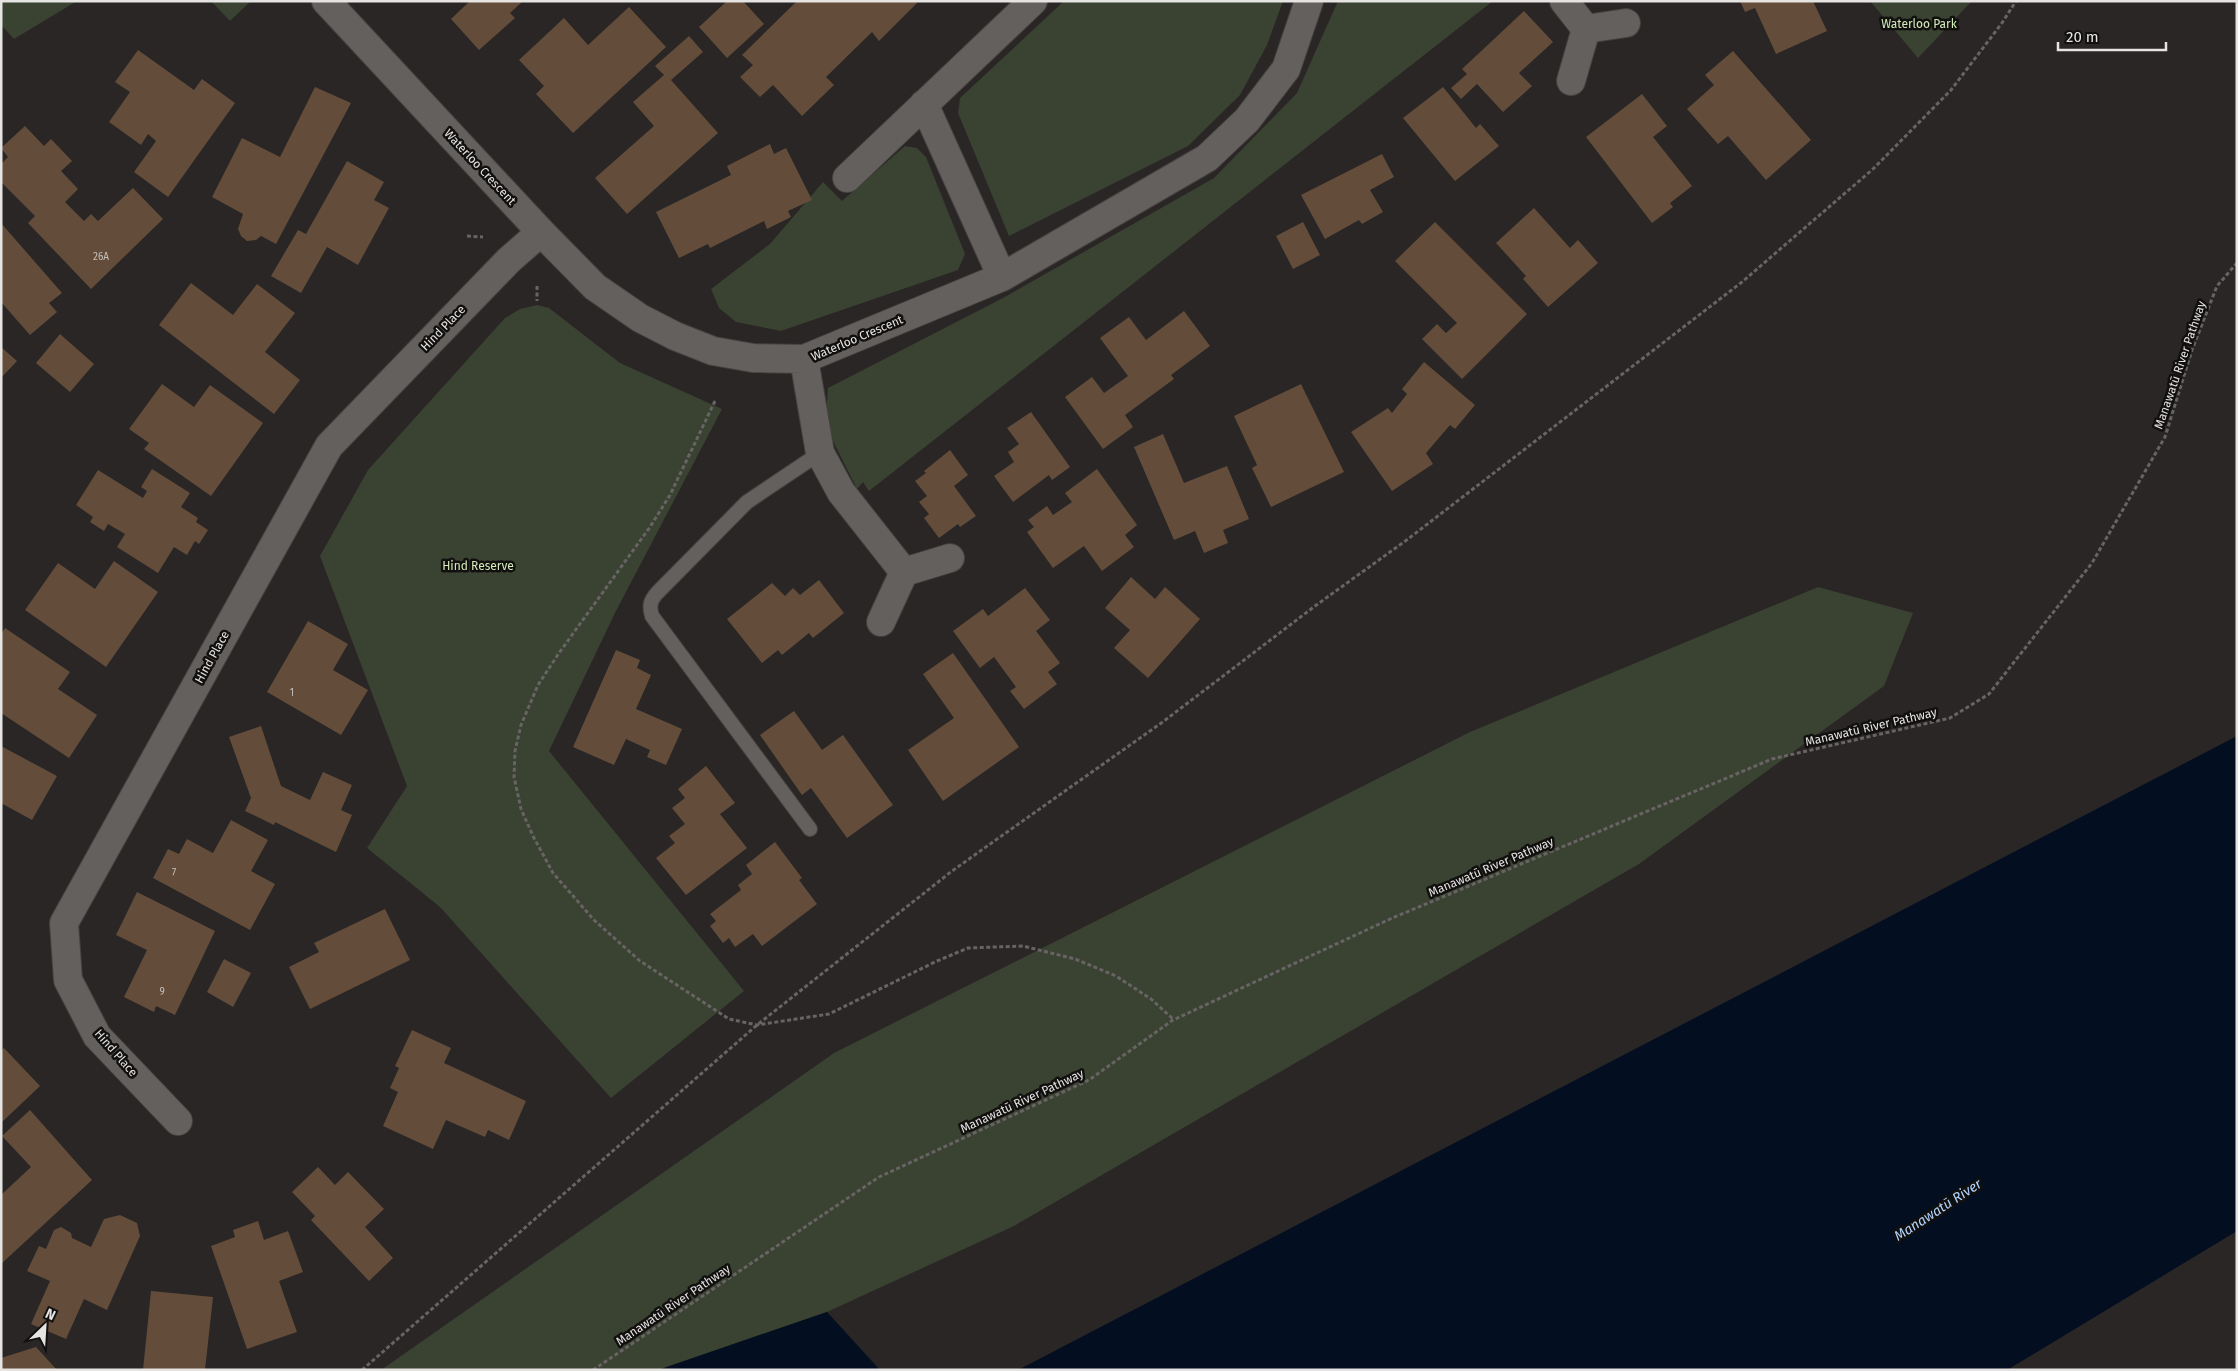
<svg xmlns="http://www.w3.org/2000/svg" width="2238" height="1371" viewBox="0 0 2238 1371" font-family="'Fira Sans',sans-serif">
<rect width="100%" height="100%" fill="#292625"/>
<path fill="#3a4232" d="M1,1H77L14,39L1,25Z
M211,1H251L230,21Z
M1064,1H1283L1267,45L1240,95L1188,146L1009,236L958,113L960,98Z
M1338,1H1493L869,491L863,482L857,489L832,439L826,416L828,388L1003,298L1214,178L1297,93Z
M1870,1H1972L1918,58Z
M905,146L917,148L926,157L965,254L958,270L781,331L736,322L719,308L711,289L770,244L823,182L842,201Z
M537,305L549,308L620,363L722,409L616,611L549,751L744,991L611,1098L440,907L367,848L407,786L320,556L368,470L505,318L520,309Z
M1818,587L1913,613L1884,686L1639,864L1014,1226L827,1312L658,1370H381L834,1053L1470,732Z"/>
<path fill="#030f20" d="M2237,736V1231L2007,1370H1018Z
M827,1312L880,1370H658Z"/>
<path fill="#634d3a" d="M470,1H523L510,13L515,18L479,50L451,19Z
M727,1H743L764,24L727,58L699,27Z
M797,1H915L917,3L879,41L872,32L826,77L834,85L802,116L773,85L760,97L740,77L753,65L742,55Z
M1740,1H1813L1827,31L1776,54L1755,8L1745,12Z
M629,7L666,47L573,133L536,94L544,86L519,60L564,18L588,45Z
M1524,11L1553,42L1519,73L1532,86L1503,112L1477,84L1461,99L1451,88L1467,74L1462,69Z
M689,36L703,52L671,80L718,133L627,214L595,178L654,126L633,102L664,75L655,66Z
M138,50L194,90L202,79L235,103L168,197L134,172L156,141L148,134L141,145L109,122L130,92L115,82Z
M1733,51L1811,140L1766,180L1728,136L1718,144L1687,109L1714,85L1705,75Z
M315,87L351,103L276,244L261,236L256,240L247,241L241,236L238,229L243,214L212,197L242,138L280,157Z
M1443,87L1476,128L1480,124L1499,146L1455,181L1403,118Z
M1642,94L1667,126L1653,137L1692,186L1670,203L1673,207L1652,223L1586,137Z
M25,126L44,146L51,139L72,161L61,171L78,189L65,202L84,221L91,214L98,221L133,188L163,219L91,289L28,223L35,216L1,182V164L8,157L1,148Z
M770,144L774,154L786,148L812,200L788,211L791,217L767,229L764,221L710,248L708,244L679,258L656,212L731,175L727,166Z
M1382,154L1394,177L1370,190L1383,212L1362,224L1359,220L1325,239L1301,195Z
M347,161L384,182L374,200L389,208L358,265L327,247L301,293L271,276L298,230L306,234Z
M1534,208L1570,248L1578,240L1598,263L1548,307L1523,279L1526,276L1496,243Z
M1303,222L1320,255L1293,269L1276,236Z
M1435,222L1527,314L1462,379L1422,339L1437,324L1446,333L1457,323L1395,261Z
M1,223L62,293L49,303L57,312L30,335L1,302Z
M191,283L233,315L257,284L295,313L265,352L300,380L274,414L159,325Z
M1184,311L1210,346L1171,375L1174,379L1125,415L1133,427L1103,449L1065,397L1092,377L1104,393L1128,376L1100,338L1129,317L1146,340Z
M60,334L94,364L70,392L36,363Z
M1,347L17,361L1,378Z
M1424,362L1475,405L1455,429L1450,425L1426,453L1433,464L1392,491L1351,432L1388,408L1392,413L1407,394L1402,389Z
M162,384L194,407L210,385L263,423L211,496L144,449L149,443L129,429Z
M1301,384L1344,472L1271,507L1252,468L1257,465L1234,416Z
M1031,412L1070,467L1052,480L1049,475L1013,502L994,476L1014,462L1008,452L1019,444L1007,428Z
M1163,434L1184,483L1227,466L1249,519L1223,530L1228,543L1204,553L1195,531L1174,540L1134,447Z
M950,450L968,475L954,486L976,516L960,527L958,524L939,538L924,518L929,514L919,502L927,496L915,481L926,473L924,471Z
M152,469L190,493L181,507L198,518L196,522L208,530L199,544L195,541L187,555L174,547L158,573L117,547L125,534L108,524L104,531L90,522L93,517L76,505L98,470L143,498L147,491L141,487Z
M1097,469L1137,525L1125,535L1134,547L1102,571L1084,546L1053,568L1027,532L1034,527L1028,520L1047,506L1053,515L1072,502L1065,493Z
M114,561L158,592L106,667L25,610L58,563L95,589Z
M1131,577L1155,599L1165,587L1200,619L1148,678L1114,648L1130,630L1105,608Z
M819,580L844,613L813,638L809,633L782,655L778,650L762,663L727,619L772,583L785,596L793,588L800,595Z
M1025,588L1050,620L1036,631L1060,663L1048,672L1057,684L1024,709L1010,691L1016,687L994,657L980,668L953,631L983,609L988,616Z
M308,621L348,644L333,670L368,690L341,735L267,692Z
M5,628L70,672L58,689L97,715L69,758L1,713V634Z
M616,650L640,660L637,668L651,675L636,709L682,729L666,765L647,757L650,750L626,739L614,765L573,747Z
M953,653L1019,747L943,801L908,750L954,718L923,674Z
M794,711L822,750L843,735L893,805L847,838L811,788L802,795L760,735Z
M261,726L281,786L310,800L323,772L352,785L341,810L352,815L336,852L275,822L274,825L245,811L251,798L229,737Z
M1,746L57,776L32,820L1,803Z
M706,766L735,803L720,814L747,848L686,895L656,858L675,843L669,836L685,824L672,808L685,798L678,789Z
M231,820L268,840L251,871L275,884L250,930L153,878L168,849L179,854L187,839L213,853Z
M775,842L802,878L799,880L817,904L762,946L753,934L735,947L729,938L723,943L710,926L716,921L710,914L741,890L738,885L752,874L746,865Z
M137,892L215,931L175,1015L156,1006L154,1012L124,997L147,950L116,935Z
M385,909L410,960L310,1009L289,967L319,952L314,943Z
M224,959L251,973L233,1007L207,992Z
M412,1030L451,1048L444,1063L526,1101L509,1140L488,1130L485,1137L446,1120L433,1149L383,1126L398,1092L390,1088L399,1068L395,1066Z
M4,1048L40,1086L1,1123V1051Z
M30,1110L92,1180L1,1264V1195L31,1167L2,1136Z
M318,1167L335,1185L348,1172L384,1209L365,1227L393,1258L369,1281L311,1220L315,1216L292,1192Z
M120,1215L137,1223L140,1236L107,1310L84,1299L66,1339L31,1324L50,1281L27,1271L39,1246L46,1249L54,1230L61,1227L71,1233L72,1238L91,1247L104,1219Z
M258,1221L264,1240L288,1231L303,1272L279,1281L297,1332L247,1349L211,1246L235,1237L233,1230Z
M151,1291L213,1297L205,1370H143Z
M36,1347L57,1370H1V1358Z"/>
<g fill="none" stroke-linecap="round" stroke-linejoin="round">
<defs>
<path id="lane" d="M810,829L652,616C649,606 650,601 657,593L747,502L820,453"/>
<path id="street" d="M326,1L541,232L595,287L640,318L675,336L713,351L753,358L804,359L1002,277L1207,158L1247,120L1286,69L1309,1
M1564,1L1586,29L1626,23
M1571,81L1586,29
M924,104L1002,277
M847,178L1033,1
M804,359L820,453L841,492L904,572L950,558
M881,622L904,572
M178,1121L97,1036L68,980L64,923L329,446L509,260L541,232"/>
</defs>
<use href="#lane" stroke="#454241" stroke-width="16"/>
<use href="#street" stroke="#454241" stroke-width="30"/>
<path stroke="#676463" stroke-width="3" stroke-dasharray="4 2.5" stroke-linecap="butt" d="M467,236L483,237
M537,286V301
M715,401L670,495L650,527L559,653L538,685L521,725L515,751L514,777L521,809L533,836L553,873L594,920L640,961L729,1019L757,1025L829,1014L937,961L968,948L1023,946L1075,959L1116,976L1151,999L1173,1019
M362,1370L757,1025L952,871L1164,721L1315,606L1408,539L1742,282L1873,169L1951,90L2002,23L2016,1
M593,1370L879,1177L1089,1080L1173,1020L1390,919L1772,759L1950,718L1989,694L2092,563L2165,437L2192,350L2217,286L2237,263"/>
<use href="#lane" stroke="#63605e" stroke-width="14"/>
<use href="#street" stroke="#63605e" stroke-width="28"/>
</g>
<g text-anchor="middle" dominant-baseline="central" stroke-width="5" stroke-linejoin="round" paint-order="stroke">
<g font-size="10" fill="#c5beb9">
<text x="101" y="257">26A</text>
<text x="292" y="693">1</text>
<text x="174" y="873">7</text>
<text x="162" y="992">9</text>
</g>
<g font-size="12" fill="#d2ebb9" stroke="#11100f">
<text x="1919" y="24">Waterloo Park</text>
<text x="478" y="566">Hind Reserve</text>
</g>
<g font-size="12" fill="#e6e4e3" stroke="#11100f">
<text transform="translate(480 167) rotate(47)">Waterloo Crescent</text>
<text transform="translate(443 328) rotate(-46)">Hind Place</text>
<text transform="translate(857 338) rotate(-23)">Waterloo Crescent</text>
<text transform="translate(2180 365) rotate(-71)">Manawatū River Pathway</text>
<text transform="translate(212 657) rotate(-61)">Hind Place</text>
<text transform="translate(1871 727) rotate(-13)">Manawatū River Pathway</text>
<text transform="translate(1491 867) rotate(-23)">Manawatū River Pathway</text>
<text transform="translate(116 1053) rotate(49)">Hind Place</text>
<text transform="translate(1022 1101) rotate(-25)">Manawatū River Pathway</text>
<text transform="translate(673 1305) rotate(-34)">Manawatū River Pathway</text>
</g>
<g font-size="14" font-style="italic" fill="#b1d3ff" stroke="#11100f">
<text transform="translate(1938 1210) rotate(-33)">Manawatū River</text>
</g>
</g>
<rect width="2238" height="1371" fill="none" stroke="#e6e4e3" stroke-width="5"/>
<g transform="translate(45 1326) rotate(25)" stroke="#11100f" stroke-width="4" paint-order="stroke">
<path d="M0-4L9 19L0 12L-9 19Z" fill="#e6e4e3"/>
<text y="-8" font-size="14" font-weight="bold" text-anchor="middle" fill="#e6e4e3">N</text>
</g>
<path d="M2058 42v8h108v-8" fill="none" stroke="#e6e4e3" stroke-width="2.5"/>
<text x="2066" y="42" font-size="15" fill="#e6e4e3" stroke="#11100f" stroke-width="4" paint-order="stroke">20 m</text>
</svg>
